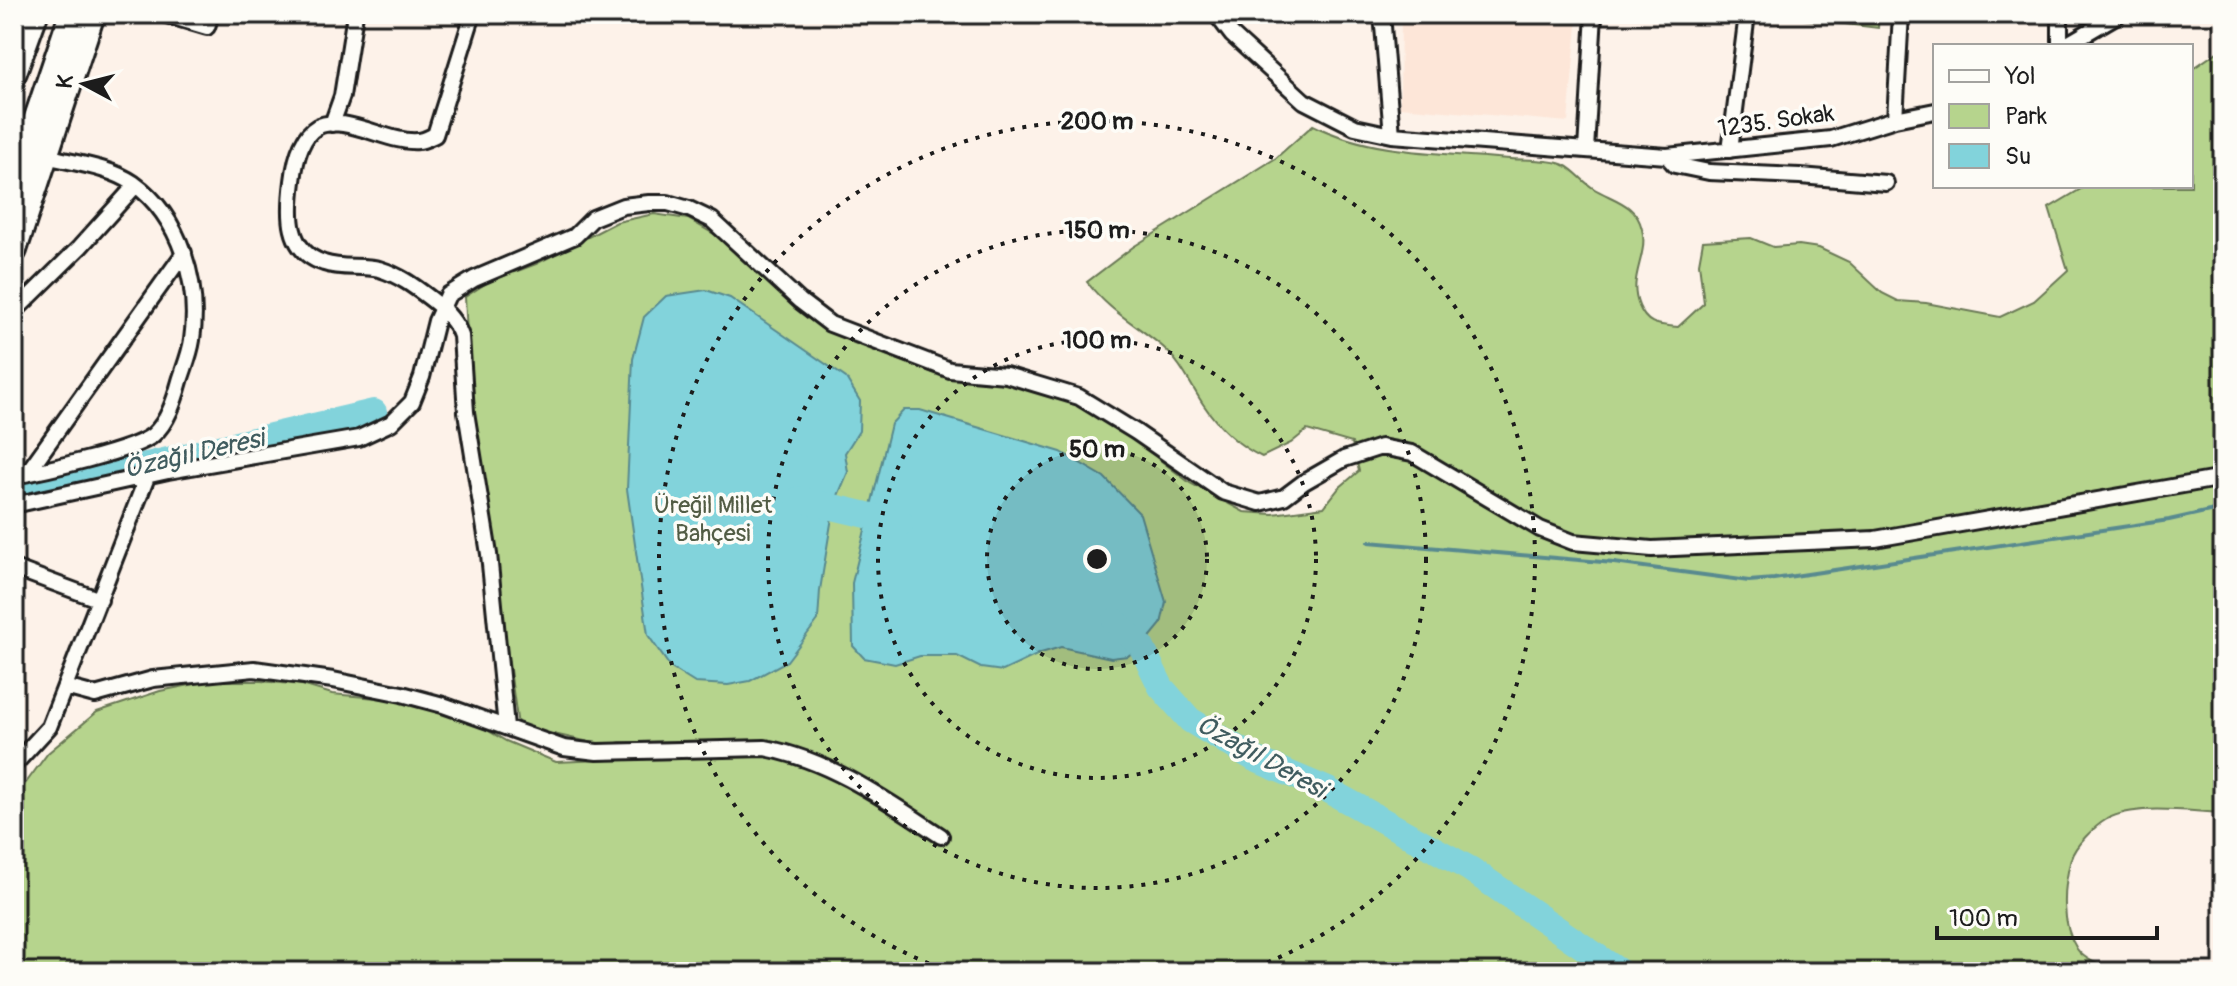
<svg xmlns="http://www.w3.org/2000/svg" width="2237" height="986" viewBox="0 0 2237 986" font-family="Pangolin,sans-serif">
<rect width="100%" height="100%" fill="#fdf2e9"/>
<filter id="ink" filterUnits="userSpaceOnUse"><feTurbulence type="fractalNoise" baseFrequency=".0125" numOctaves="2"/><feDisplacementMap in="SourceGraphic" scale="16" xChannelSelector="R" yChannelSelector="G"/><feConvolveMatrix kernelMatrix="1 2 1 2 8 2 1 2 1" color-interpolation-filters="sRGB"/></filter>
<g filter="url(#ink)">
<path fill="#fde6d8" d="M1401,14H1578L1568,122L1400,107Z"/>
<path fill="#b6d48d" stroke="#697854" stroke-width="2" d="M1761,14H1879L1878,28Z
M2223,48V813C2191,812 2136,803 2107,819C2095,826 2074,846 2071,859C2063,887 2061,925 2077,949C2085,961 2106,968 2120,972H14V799L48,753L97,712L160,691L210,681H261L302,685L332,694L410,701L468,719L506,741L556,762L763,753L815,757C770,733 674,743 620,742L607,746L518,726L470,390L465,297L488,282L536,264L617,222L654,214L688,219L719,237L796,308L854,343L933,373L1035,388L1067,398L1113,424L1190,483L1244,512L1273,514L1324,507L1339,488L1359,471L1352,443L1307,430L1291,443L1262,457C1237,445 1219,428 1203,404C1190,384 1181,363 1163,347C1136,324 1110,312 1087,282L1133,247L1276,158L1313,125C1372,155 1445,153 1510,159C1524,160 1553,159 1564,165C1575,170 1583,182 1593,188C1612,200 1636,203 1642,229C1649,256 1627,277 1639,306C1647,326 1659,325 1678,327L1704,303L1699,263L1703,241L1751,238L1773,247L1799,245L1819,248L1849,262L1882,293L1898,301L1926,303L2000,317L2034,301L2068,270L2049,208L2086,186H2191V70Z"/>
<path fill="#82d3db" stroke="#598a8f" stroke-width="2" d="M706,290L730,298L846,378L860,401L859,431L845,453L848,472L834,505L820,590L818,620L787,661L750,681L728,685L695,683L671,668L648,635L627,489L633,359L644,317L666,296Z
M904,410H920L1061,452L1104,477L1140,514L1166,602L1161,624L1147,641L1128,656L1111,658L1061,647L1041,653L1003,671L981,668L957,656H920L895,664L864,658L853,646L852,583L891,424Z"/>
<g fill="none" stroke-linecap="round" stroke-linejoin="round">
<path stroke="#598a8f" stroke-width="4" d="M1369,542L1614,563L1749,581L1774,579L2169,520L2223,508"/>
<path stroke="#82d3db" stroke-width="26" d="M14,496L374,412
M799,499L901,523
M1115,621L1141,646L1161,687L1190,720L1255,759L1328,790L1470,869L1620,972"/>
<defs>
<path id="street" d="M163,14L207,27L211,14
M473,14L435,135C430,137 424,141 418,141C389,144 343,113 317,127C300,137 295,163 293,181C289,213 286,251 324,263C341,269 361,265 379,269C399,275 414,286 431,299C444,309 456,321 461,336L466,412L489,554L506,727
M1216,14L1232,35L1304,101L1355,127L1392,135L1586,150
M1382,14L1392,135
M1594,14L1586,150L1667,156L1831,139L1895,119L1935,111
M2060,46V14
M2064,46L2119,14
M1895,119L1901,14
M332,124L342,96L355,14
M1730,150L1747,14
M1667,156L1675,165L1709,172L1800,176L1886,183
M14,312L80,247L135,186
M27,473L184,253
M14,476C42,471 134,451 153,435C168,422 175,399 180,381C184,368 190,354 192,340C200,285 181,217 133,183C110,167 73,163 46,156
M14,505L168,471L359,438L391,423L412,402L422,377L436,321L448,295L474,279L575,236L593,218L623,206L649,203H668L689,209L712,220L800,301L830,324L950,370L1006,375L1079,397L1136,432L1223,492L1260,503L1284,497L1304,482L1344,459L1381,447L1412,453L1540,529L1573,542L1652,549L1875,539L2223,478
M14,568L100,600
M65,687L95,695L153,679L254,669L333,680L402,694L443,705L564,748L597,752L765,748C830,760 886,800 941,836
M14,765L49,727L147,477"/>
<path id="highway" d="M14,72L35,14
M14,186L72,14
M14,250L92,14"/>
</defs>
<use href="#street" stroke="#1c1c1c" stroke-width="20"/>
<use href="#highway" stroke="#1c1c1c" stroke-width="30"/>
<use href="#street" stroke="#fdfcf7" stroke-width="14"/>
<use href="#highway" stroke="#fdfcf7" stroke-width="24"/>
</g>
</g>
<circle cx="1097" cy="559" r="110" fill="#1c1c1c" fill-opacity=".12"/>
<g fill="none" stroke="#1c1c1c" stroke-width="4" stroke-dasharray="4 8">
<circle cx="1097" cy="559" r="110"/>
<circle cx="1097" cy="559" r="219"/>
<circle cx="1097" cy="559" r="329"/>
<path d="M951 972A438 438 0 1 1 1243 972"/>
</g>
<g text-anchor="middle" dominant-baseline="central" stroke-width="7" stroke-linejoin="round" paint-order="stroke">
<g font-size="24" fill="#1c1c1c" stroke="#fdfcf7">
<text transform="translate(1776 121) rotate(-8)">1235. Sokak</text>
</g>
<g font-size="24" fill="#525c44" stroke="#fdfcf7">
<text x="713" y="505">Üreğil Millet<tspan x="713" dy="28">Bahçesi</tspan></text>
</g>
<g font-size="26" font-style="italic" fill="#405c5f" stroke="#fdfcf7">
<text transform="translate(194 454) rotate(-13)">Özağıl Deresi</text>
<text transform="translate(1261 757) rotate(29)">Özağıl Deresi</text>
</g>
</g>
<circle cx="1097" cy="559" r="12" fill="#1c1c1c" stroke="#fdfcf7" stroke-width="4"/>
<g font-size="24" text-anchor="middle" font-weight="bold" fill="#1c1c1c" stroke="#fdfcf7" stroke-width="7" stroke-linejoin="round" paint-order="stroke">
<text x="1097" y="129">200 m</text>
<text x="1097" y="238">150 m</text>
<text x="1097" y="348">100 m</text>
<text x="1097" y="457">50 m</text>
</g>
<rect width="2237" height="986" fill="none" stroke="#fdfcf7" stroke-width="48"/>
<rect x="24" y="24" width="2189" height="938" fill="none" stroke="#1c1c1c" stroke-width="3" filter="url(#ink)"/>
<rect x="1933" y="44" width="260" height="144" fill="#fdfcf7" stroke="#a3a29f" stroke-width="2"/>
<rect x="1949" y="70" width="40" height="12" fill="#fdfcf7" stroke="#a3a29f" stroke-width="2"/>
<text x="2005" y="84" font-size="24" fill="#1c1c1c">Yol</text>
<rect x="1949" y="104" width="40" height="24" fill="#b6d48d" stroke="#a3a29f" stroke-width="2"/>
<text x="2005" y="124" font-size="24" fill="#1c1c1c">Park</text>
<rect x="1949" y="144" width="40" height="24" fill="#82d3db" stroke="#a3a29f" stroke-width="2"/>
<text x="2005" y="164" font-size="24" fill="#1c1c1c">Su</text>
<g transform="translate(84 84) rotate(277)" stroke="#fdfcf7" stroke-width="6" paint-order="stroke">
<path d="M0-6L14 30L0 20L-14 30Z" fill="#1c1c1c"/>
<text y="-12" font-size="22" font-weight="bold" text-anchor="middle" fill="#1c1c1c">K</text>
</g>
<path d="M1937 926v12h220v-12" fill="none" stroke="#1c1c1c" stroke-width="4"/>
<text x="1949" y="926" font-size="24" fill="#1c1c1c" stroke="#fdfcf7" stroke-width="6" paint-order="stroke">100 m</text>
</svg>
